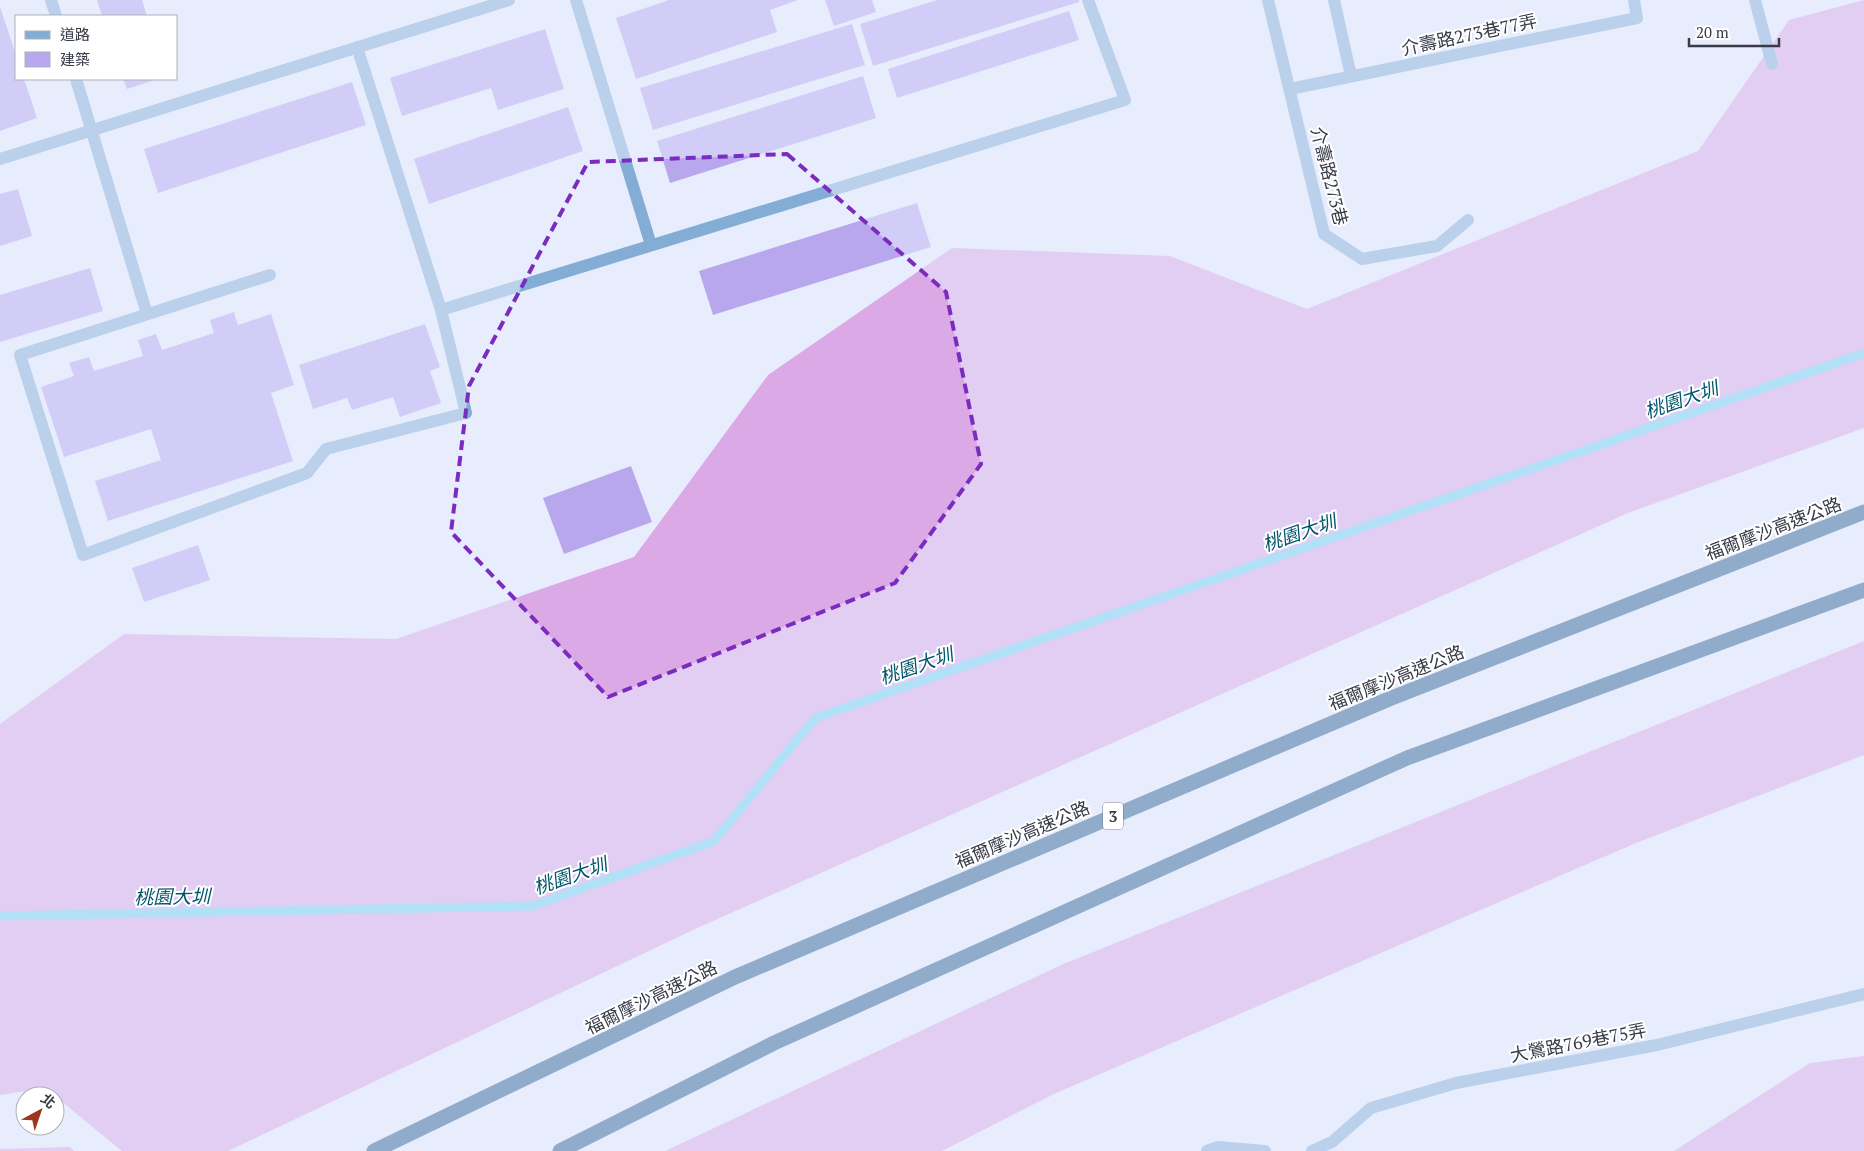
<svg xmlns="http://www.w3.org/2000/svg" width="1864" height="1151" viewBox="0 0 1864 1151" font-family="'PT Serif','Noto Sans TC',serif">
<rect width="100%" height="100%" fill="#e8edfe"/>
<path fill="#dba9e6" d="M1864,0V428L1628,513L693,930L228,1151H122L45,1088L0,1095V724L124,634L396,639L634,557L768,375L952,248L1170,256L1307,309L1698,151L1789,20Z
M1864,641V755L1636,843L1054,1094L942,1151H665L1061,965Z
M1864,1056V1151H1674L1810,1063Z
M70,1147L74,1151H0V1149Z"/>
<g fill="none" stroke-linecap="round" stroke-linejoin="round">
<path stroke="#72d0f0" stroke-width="9" d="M0,916L533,906L714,841L815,718L1864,353"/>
</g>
<path fill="#b9a7ed" d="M97,0H142L147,16H102Z
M669,0H798L770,10L777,32L636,79L616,18Z
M825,0H872L876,12L834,26Z
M937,0H1079V2L873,66L860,24Z
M0,7L16,55V79H24L37,118L0,131Z
M1069,11L1079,40L897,98L888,69Z
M852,24L865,65L653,130L640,88Z
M545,29L564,89L498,110L491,88L402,116L390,78Z
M863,76L876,118L670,183L657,141Z
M123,79H158L127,89Z
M352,82L366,125L158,193L144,149Z
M568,107L583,151L429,204L414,159Z
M18,189L32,236L0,246V194Z
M917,203L931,247L713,315L699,271Z
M90,268L103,311L0,342V295Z
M234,312L238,325L271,314L294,385L271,393L293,461L108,521L95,481L161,460L151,429L64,457L41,387L74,376L69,363L89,357L94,371L143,356L138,340L156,334L162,350L214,333L210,320Z
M425,324L440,367L430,371L441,403L400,417L393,397L352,410L347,398L313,409L299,365Z
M631,466L652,522L564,554L543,498Z
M198,545L210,580L144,602L132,568Z"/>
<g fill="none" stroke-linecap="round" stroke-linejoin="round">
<path stroke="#83add4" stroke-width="12" d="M51,0L56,16
M576,0L651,245
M1268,0L1324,234L1362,259L1437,246L1468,220
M1334,0L1351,76
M1755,0L1772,64
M76,79L147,314
M1290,89L1637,18L1634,0
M0,159L509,0
M270,275L20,355L83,555L307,473L326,449L466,413L441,310L357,47
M441,310L1125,100L1088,0"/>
<path stroke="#83add4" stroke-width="12" d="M1207,1151L1218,1147L1265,1151
M1312,1151L1332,1142L1371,1108L1456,1083L1657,1045L1864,994"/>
<path stroke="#265e8d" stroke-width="15" d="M374,1151L735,977L1389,699L1864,512
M560,1151L774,1043L1407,758L1864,590"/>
</g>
<path d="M0 0H1864V1151H0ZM787,154L946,292L981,464L895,583L608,697L451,532L469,386L588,162Z" fill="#e8edfe" fill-opacity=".55" fill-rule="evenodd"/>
<path fill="none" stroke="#7b2cbf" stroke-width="4" stroke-dasharray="10 6" stroke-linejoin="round" d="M787,154L946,292L981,464L895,583L608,697L451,532L469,386L588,162Z"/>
<g text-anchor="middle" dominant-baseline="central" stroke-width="4" stroke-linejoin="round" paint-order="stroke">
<rect fill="#fff" stroke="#74767e" stroke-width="1" x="1103" y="802.5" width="20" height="27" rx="4"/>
<g font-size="16" font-weight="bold" fill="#383b47">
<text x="1113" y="816">3</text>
</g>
<g font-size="18" fill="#383b47" stroke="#fff">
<text transform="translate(1469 34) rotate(-12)">介壽路273巷77弄</text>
<text transform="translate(1330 176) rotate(76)">介壽路273巷</text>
<text transform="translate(1773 528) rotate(-21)">福爾摩沙高速公路</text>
<text transform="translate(1396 677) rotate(-22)">福爾摩沙高速公路</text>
<text transform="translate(1022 834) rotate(-23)">福爾摩沙高速公路</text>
<text transform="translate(651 997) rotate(-26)">福爾摩沙高速公路</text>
<text transform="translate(1578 1042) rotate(-11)">大鶯路769巷75弄</text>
</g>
<g font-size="19" font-style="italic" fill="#02576d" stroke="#fff">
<text transform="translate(1681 399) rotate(-19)">桃園大圳</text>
<text transform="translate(1299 532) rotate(-19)">桃園大圳</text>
<text transform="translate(916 665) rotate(-19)">桃園大圳</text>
<text transform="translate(570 875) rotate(-19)">桃園大圳</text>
<text transform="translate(172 896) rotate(-1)">桃園大圳</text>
</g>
</g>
<rect x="15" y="15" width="162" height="65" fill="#ffffff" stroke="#afb1b5"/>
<rect x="25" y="31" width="25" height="8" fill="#83add4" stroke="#afb1b5"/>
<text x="60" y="40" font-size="15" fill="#383b47">道路</text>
<rect x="25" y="52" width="25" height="15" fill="#b9a7ed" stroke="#afb1b5"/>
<text x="60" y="65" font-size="15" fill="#383b47">建築</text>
<g transform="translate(40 1111) rotate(40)"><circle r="24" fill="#ffffff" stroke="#afb1b5"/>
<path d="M0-4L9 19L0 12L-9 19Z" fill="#9e351f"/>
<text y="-8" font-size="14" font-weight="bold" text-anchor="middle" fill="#383b47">北</text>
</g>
<path d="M1689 38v8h90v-8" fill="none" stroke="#383b47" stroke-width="2.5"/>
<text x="1696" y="38" font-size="15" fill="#383b47" stroke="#ffffff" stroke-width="4" paint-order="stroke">20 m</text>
</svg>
